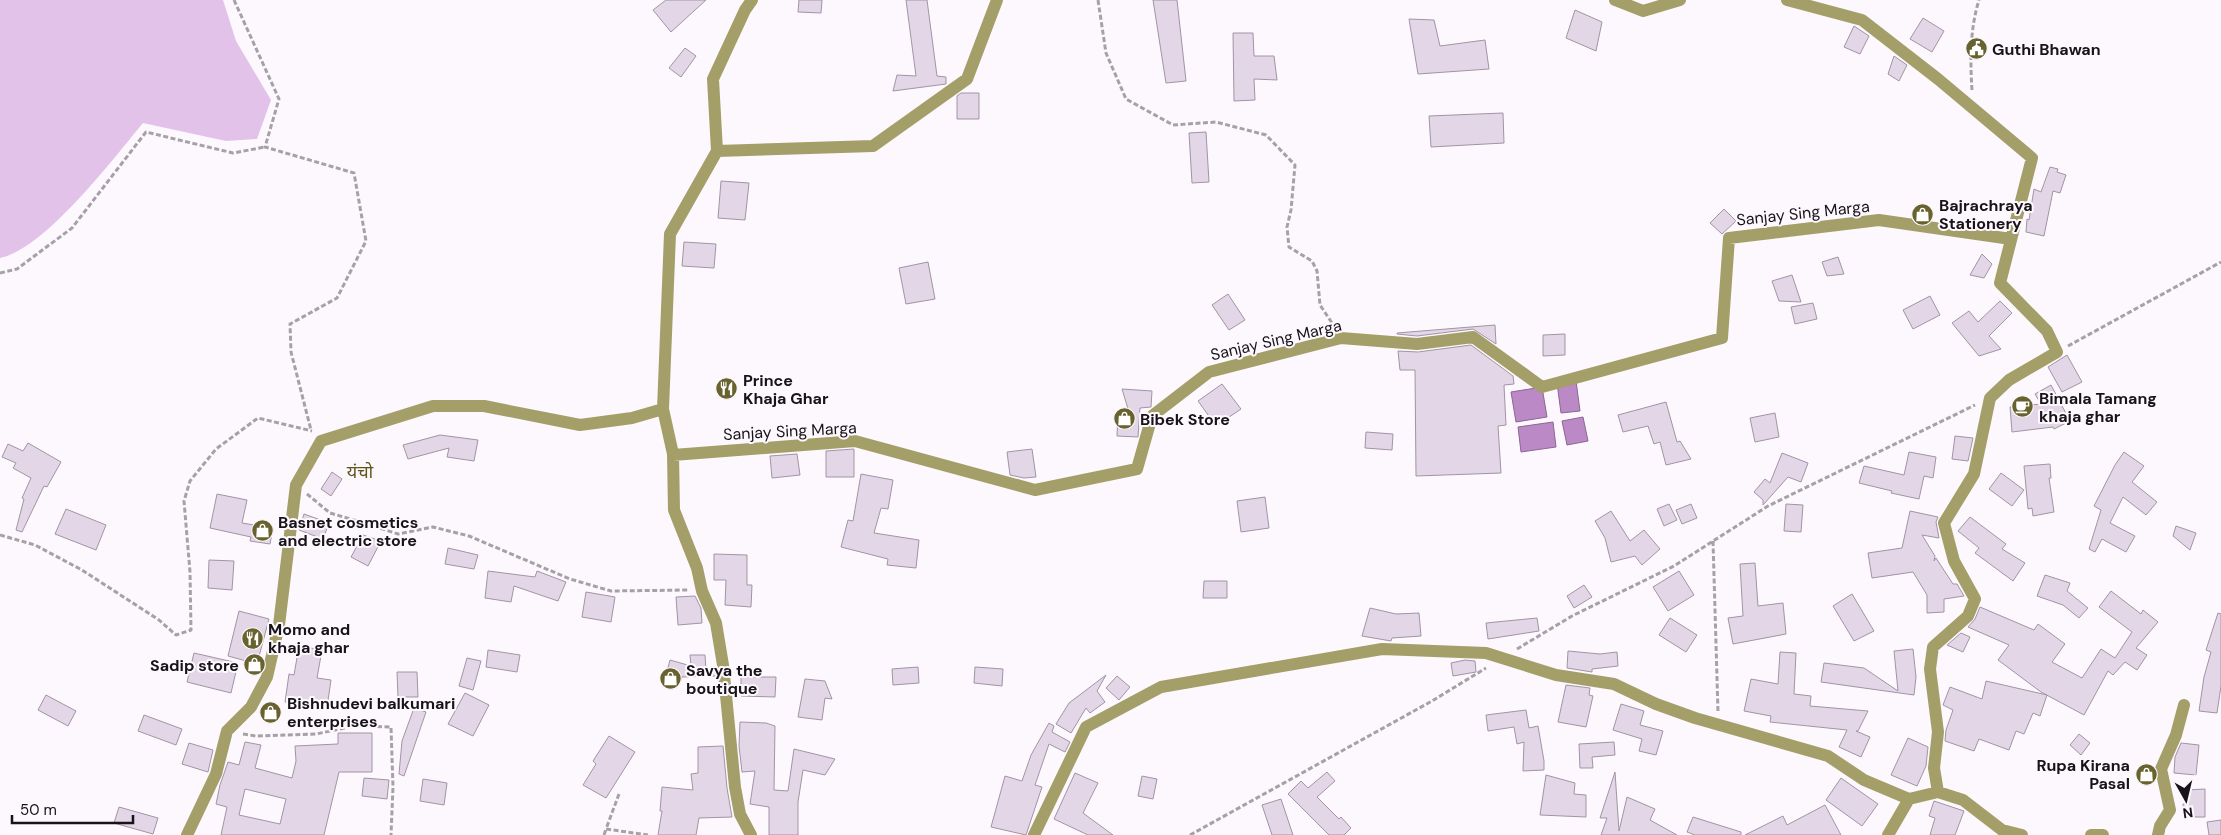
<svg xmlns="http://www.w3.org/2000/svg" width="2221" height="835" viewBox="0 0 2221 835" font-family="'DM Sans','Noto Sans Devanagari',sans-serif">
<rect width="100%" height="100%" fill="#fdf8fe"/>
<path fill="#e2c2e9" d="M0,0H223L236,41L271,100L257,139L226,141L143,123C113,159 45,249 0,258Z"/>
<path fill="#bb89c6" stroke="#8a6692" d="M1576,381L1580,411L1561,413L1557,383Z
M1542,387L1547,417L1516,422L1511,392Z
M1583,417L1588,441L1567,445L1562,421Z
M1553,422L1556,447L1521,452L1518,427Z"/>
<path fill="#e3d6e6" stroke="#a194a4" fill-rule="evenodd" d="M666,0H706L671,32L653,10Z
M799,0H822L821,13L798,12Z
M906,0H927L937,76L946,77V84L893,91L897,75L916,76Z
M1153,0H1177L1186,81L1166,83Z
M1575,10L1602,22L1596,51L1566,38Z
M1923,18L1944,31L1932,52L1910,39Z
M1409,19L1434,20L1440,46L1485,40L1489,69L1418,74Z
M1854,26L1869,36L1860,54L1844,47Z
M1233,33H1253L1254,56H1274L1277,80L1254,79L1255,100L1234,101Z
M685,48L696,56L681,77L669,68Z
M1894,56L1907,65L1899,81L1888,74Z
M961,93H979V119H957V96Z
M1503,113L1504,143L1431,147L1429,116Z
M1206,132L1209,182L1192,183L1189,133Z
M2050,167L2058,169L2057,172L2066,175L2060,193L2053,191L2044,236L2026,232L2027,219L2029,220L2034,189L2041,192Z
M721,181L749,183L745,220L718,218Z
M1724,209L1736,221L1722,234L1710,223Z
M684,242L716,244L714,268L682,266Z
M1982,254L1992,264L1984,278L1970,275Z
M1838,257L1844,274L1827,276L1822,262Z
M928,262L935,299L906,304L899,268Z
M1792,275L1801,302L1779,301L1772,281Z
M1228,294L1245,320L1229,330L1212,305Z
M1930,296L1940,315L1913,329L1903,310Z
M2000,301L2012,313L1989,336L2001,349L1979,356L1952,323L1969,311L1978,322Z
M1813,303L1817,319L1795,324L1791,307Z
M1495,325L1496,344L1473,329L1417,336L1397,334V333Z
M1565,334V355L1543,356V335Z
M1471,345L1513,376L1514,384L1504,385L1506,425L1498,426L1501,473L1416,476L1415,370H1400L1398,351L1418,352Z
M2067,355L2082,382L2062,392L2048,367Z
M1222,384L1241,409L1216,426L1198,401Z
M2051,385L2070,421L2054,429L2053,427L2012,432L2010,407L2041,404L2035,394Z
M1122,389L1152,391L1151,407L1140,408L1138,437L1117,436L1118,411L1129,412Z
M1666,402L1677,442L1680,441L1691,459L1666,465L1660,442L1654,444L1648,426L1623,432L1618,415Z
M1775,413L1779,437L1755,442L1750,418Z
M1366,432L1393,434L1392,450L1365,448Z
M440,435L478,440L474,461L447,457L449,448L408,459L403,445Z
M1955,436L1973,438L1968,461L1952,459Z
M28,443L61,462L47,487L44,486L22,532L16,530L24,499L22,498L31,478L13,468L16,463L2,457L8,444L23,451Z
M854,449V477H826V451Z
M1032,449L1036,477L1024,478L1010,475L1007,452Z
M1909,452L1936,457L1933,478L1924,476L1919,499L1891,493L1892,491L1859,483L1864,466L1904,475Z
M2124,452L2144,466L2132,482L2157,502L2146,515L2123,497L2110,523L2135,536L2126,552L2102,539L2095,552L2089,549L2101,510L2094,506L2115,465Z
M1782,453L1808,463L1801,482L1788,477L1763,505V500L1754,492L1765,479L1770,483Z
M797,454L800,475L772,478L770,456Z
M2050,464L2051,478H2049L2054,512L2033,516L2032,508L2028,509L2024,466Z
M332,472L342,479L331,496L321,489Z
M2001,473L2024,490L2012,506L1989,489Z
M861,474L893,480L888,509L881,508L874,533L919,540L916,568L887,565L888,559L841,547L848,520L853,521Z
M217,494L247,500L242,523L273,528L270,544L250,541L251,537L210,528Z
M1265,497L1269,528L1241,532L1237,501Z
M1669,504L1677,520L1664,526L1657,509Z
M1691,504L1697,518L1682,524L1676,510Z
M1786,504L1803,505L1801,532L1784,531Z
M66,509L106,525L96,550L55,534Z
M1611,511L1630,541L1644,530L1660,549L1642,565L1635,556L1611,562L1605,538L1595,521Z
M1910,511L1938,517L1936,522L1939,538L1922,535L1935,556L1934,561L1936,558L1953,584H1957L1964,596L1944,599V612L1927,613V595L1913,572L1872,578L1868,553L1902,548Z
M304,514L329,523L323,539L299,530Z
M1970,517L2006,544L2002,549L2025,563L2013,581L1975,553L1979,548L1958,531Z
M2176,526L2196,533L2190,550L2173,536Z
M363,535L381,541L368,566L351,557Z
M448,548L478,555L474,569L445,564Z
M714,554L747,555V585H752L751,607L725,605L726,580H714Z
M209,560L234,561L232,590L208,588Z
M1755,563L1758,606L1783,603L1786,634L1733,644L1728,618L1743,616L1740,564Z
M488,571L535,577L537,571L566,582L558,601L514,586L511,602L485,598Z
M1679,571L1694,595L1668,611L1653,587Z
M2045,575L2070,583L2067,591L2088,608L2079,618L2063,605L2037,596Z
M1204,581H1227V598H1203Z
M1584,585L1592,597L1574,608L1567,596Z
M2111,591L2141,614L2143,610L2158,622L2136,648L2147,655L2137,670L2125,662L2113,675L2108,671L2084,715L2041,692L1998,660L2009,645L1968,627L1975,619L1980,607L2034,630L2038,624L2065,644L2052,662L2082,678L2101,649L2115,658L2132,632L2099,607Z
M586,592L615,597L611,622L582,617Z
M1852,594L1874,631L1854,641L1833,606Z
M695,596L701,608L702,623L678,625L676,597Z
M1370,608L1396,614L1419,613L1421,636L1392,638L1391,641L1362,636Z
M239,611L269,619L257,664L228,656Z
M2218,613L2221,614V686L2217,713L2199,711L2204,677L2211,652L2206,650Z
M1537,618L1539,631L1488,639L1486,623Z
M1670,618L1697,635L1686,652L1659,635Z
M1961,633L1970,637L1963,652L1947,645Z
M299,646L322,650L317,678L331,680L327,707L285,702L289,674L294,675Z
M1913,649L1916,677L1914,695L1821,682L1824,663L1864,668L1898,691L1894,651Z
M488,650L520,655L517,672L486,667Z
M1568,651L1600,654L1617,652L1618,666L1592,669V672L1567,668Z
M1780,652L1796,653L1794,694L1811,696L1810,706L1868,711L1858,731H1856L1870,737L1861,757L1839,747L1847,730L1770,722L1771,716L1744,711L1751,679L1778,684Z
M194,653L238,663L231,693L187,682Z
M690,655H705L706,670L716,672V676L682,677L680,683L665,679L670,660L691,666Z
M467,658L481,661L473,690L459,686Z
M1465,660L1475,661L1476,672L1453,676L1451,663Z
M918,667L919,683L893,685L892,669Z
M975,667L1003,669L1002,686L974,683Z
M397,672H417L418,697H398Z
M1106,675L1097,691L1105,702L1090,713L1086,708L1071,733L1056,724L1069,703Z
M1117,676L1130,687L1119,700L1106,688Z
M741,677H776L775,697L741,696Z
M805,679L825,681L832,699L825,698L822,720L798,717Z
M1986,681L2047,695L2040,716L2033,713L2024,734L2016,731L2009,750L1979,739L1974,751L1945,741L1946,730L1953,710L1943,705L1950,687L1982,699Z
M1566,685L1590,688L1589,695L1593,696L1586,727L1558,722Z
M465,693L489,705L473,736L448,724Z
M46,695L76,711L68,726L38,710Z
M1621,704L1644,711L1640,725L1663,731L1656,755L1639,751L1642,739L1613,730Z
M414,708L426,712L404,776L399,774L402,741Z
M1526,710L1529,728L1538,726L1544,761V770L1523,771L1524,742L1517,744L1514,727L1488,731L1486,715Z
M144,715L182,729L176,745L138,731Z
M740,722L766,723L775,726L774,790L788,791L794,749L835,759L825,775L803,770L798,802V835H769V807L750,804L755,771L742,772L739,746Z
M1049,723L1054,726L1052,732L1070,742L1065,752L1049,744L1035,785L1042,787L1026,835L991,827L1005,776L1022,781L1031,755Z
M338,733H372V772H339L324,835H221L227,807L216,804L220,785L228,762L239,765L245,742L261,745L255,768L292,778L296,761L295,746L338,744ZM245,789L286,799L280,824L239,815Z
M2079,734L2090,743L2081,755L2070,745Z
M609,736L635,752L606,798L583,785L596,764L593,761Z
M1908,738L1928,747L1926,766L1917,786L1891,775Z
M1614,742L1615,755L1592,757L1593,768H1580L1579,744Z
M189,743L213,750L208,772L182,764Z
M2181,743L2199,745L2196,775L2174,773L2175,757Z
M723,746L727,788L732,817L699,818L696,835H658L662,811H660L662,787L693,790L691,774L698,773V747Z
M1327,772L1335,781L1317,797L1339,819L1341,817L1351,828L1344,835H1329L1288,794L1301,781L1308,788Z
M1615,772L1619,831L1627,797L1655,809L1650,820L1677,835H1601L1607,818H1600Z
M1075,773L1098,783L1083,813L1113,835H1088L1054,819Z
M1546,775L1575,783L1574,794L1586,795V817L1540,815Z
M1142,776L1157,779L1153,799L1138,796Z
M364,778L389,780L387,799L362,796Z
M1841,778L1878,804L1862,826L1826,800Z
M423,779L447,783L444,805L420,801Z
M2205,789V817H2183V804H2186V790Z
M1281,799L1293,835H1272L1262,805Z
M1934,801L1964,811L1955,835H1930L1935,818L1929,816Z
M1825,805L1841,835H1745L1783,816L1787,825Z
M119,807L158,818L153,834L114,823Z
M1693,817L1741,832V835H1695L1687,832Z
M2221,820V835H2209L2207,822Z"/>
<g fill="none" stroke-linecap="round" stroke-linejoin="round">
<path stroke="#a6a1a7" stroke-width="3" stroke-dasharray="5 2.5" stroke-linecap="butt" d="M234,0L279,99L265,147L354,173L366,241L337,298L290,324L291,352L311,430
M1098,0L1106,53L1126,99L1173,125L1216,122L1266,135L1295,165L1291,210L1287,227L1289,247L1312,261L1317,271L1320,305L1334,326
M1972,90C1970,59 1970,29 1979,0
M0,273L17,269L72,228L146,132L233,153L265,147
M2068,346L2221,262
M307,494L330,513L364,523L398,534L433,527L469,536L570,579L611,591L689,590
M0,535L35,545L82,570L159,620L176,635L191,630L190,572L184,501L190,481L216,449L258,418L312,431
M1713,541L1718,712
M1517,649L1572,616L1674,566L1768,506L1975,405
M243,734L256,736L316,734L355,726L391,727L393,787L391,835
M619,794L606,829L648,835
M604,835L606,829
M1190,835L1432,701L1486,668"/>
<path stroke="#a49e68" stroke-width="12" d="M1615,0L1643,11L1680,0
M1787,0L1862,20L1938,79L2032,158L2000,283L2047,331L2057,352L2009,380L1990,398L1974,474L1944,523L1954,561L1975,599L1968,616L1933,647L1930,669L1938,732L1934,768L1938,792L1963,800L2002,830L2022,835
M717,151L873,146L967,79L997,0
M663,409L673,454L674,510L697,568L702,591L716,623L723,665L735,787L740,814L751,835
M673,455L855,441L1035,490L1137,469L1152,416L1209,372L1341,338L1417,344L1473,337L1542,387L1722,338L1729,238L1879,220L2011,239
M187,835L216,774L227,731L251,707L267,677L279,625L296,485L321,441L433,406H484L580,425L632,418L663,409L670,234L717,151L713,79L745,10L752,0
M1034,835L1086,727L1161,687L1382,649L1486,653L1556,675L1614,684L1656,704L1695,718L1828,756L1864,780L1909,799L1938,792
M1888,835L1909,799
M2091,835H2103
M2158,835L2160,826L2170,810L2161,769L2176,735L2184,705"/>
</g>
<defs>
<symbol id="civic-disc" viewBox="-11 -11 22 22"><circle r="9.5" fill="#68622e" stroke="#fdf8fe"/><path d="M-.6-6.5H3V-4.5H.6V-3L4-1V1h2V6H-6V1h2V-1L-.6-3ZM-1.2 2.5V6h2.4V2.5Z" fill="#fff"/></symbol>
<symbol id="shop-disc" viewBox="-11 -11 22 22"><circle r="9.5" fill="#68622e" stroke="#fdf8fe"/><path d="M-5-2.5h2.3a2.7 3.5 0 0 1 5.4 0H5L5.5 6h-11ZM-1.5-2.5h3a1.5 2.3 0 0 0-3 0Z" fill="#fff"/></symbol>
<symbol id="restaurant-disc" viewBox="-11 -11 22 22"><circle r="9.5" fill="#68622e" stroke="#fdf8fe"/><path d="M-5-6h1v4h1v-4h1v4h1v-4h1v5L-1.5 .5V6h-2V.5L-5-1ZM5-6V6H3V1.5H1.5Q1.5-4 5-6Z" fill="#fff"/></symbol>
<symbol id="cafe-disc" viewBox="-11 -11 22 22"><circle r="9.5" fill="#68622e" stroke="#fdf8fe"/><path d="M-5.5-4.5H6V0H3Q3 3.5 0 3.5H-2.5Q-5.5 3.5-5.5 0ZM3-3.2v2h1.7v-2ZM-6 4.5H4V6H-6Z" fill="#fff"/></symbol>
</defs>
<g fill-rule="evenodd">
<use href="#civic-disc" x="1964" y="36" width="25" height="25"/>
<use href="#shop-disc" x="1910" y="202" width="25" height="25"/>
<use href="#restaurant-disc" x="714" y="376" width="25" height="25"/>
<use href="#cafe-disc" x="2010" y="394" width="25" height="25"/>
<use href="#shop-disc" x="1112" y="406" width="25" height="25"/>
<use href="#shop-disc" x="250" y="518" width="25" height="25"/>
<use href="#restaurant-disc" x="240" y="626" width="25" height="25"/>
<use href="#shop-disc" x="242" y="652" width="25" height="25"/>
<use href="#shop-disc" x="658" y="666" width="25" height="25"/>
<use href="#shop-disc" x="258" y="700" width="25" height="25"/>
<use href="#shop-disc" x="2134" y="762" width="25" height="25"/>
</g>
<g text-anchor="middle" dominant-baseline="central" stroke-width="4" stroke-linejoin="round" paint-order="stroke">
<g font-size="16" font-weight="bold" fill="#181319" stroke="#fdf8fe" text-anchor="start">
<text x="1992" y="49">Guthi Bhawan</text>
<text x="1939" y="205">Bajrachraya<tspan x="1939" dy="18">Stationery</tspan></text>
<text x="743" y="380">Prince<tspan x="743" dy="18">Khaja Ghar</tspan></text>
<text x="2039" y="398">Bimala Tamang<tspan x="2039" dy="18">khaja ghar</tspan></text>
<text x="1140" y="419">Bibek Store</text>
<text x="278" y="522">Basnet cosmetics<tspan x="278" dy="18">and electric store</tspan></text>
<text x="268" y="629">Momo and<tspan x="268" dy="18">khaja ghar</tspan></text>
<text x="239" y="665" text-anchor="end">Sadip store</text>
<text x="686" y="670">Savya the<tspan x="686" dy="18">boutique</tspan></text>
<text x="287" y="703">Bishnudevi balkumari<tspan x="287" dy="18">enterprises</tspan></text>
<text x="2130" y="765" text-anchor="end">Rupa Kirana<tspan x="2130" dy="18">Pasal</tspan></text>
</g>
<g font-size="16" fill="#181319" stroke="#fdf8fe">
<text transform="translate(1803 213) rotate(-6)">Sanjay Sing Marga</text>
<text transform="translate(1276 340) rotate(-13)">Sanjay Sing Marga</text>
<text transform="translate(790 431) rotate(-3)">Sanjay Sing Marga</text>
</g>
<g font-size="18" fill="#5d5518" stroke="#fdf8fe">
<text x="360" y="472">यंचो</text>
</g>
</g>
<g transform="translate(2186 800) rotate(172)" stroke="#fdf8fe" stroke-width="4" paint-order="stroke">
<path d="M0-4L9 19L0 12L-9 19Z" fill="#181319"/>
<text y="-8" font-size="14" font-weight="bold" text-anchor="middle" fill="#181319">N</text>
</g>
<path d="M12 815v8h121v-8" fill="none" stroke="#181319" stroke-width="2.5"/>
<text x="20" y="815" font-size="15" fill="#181319" stroke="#fdf8fe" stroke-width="4" paint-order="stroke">50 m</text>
</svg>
